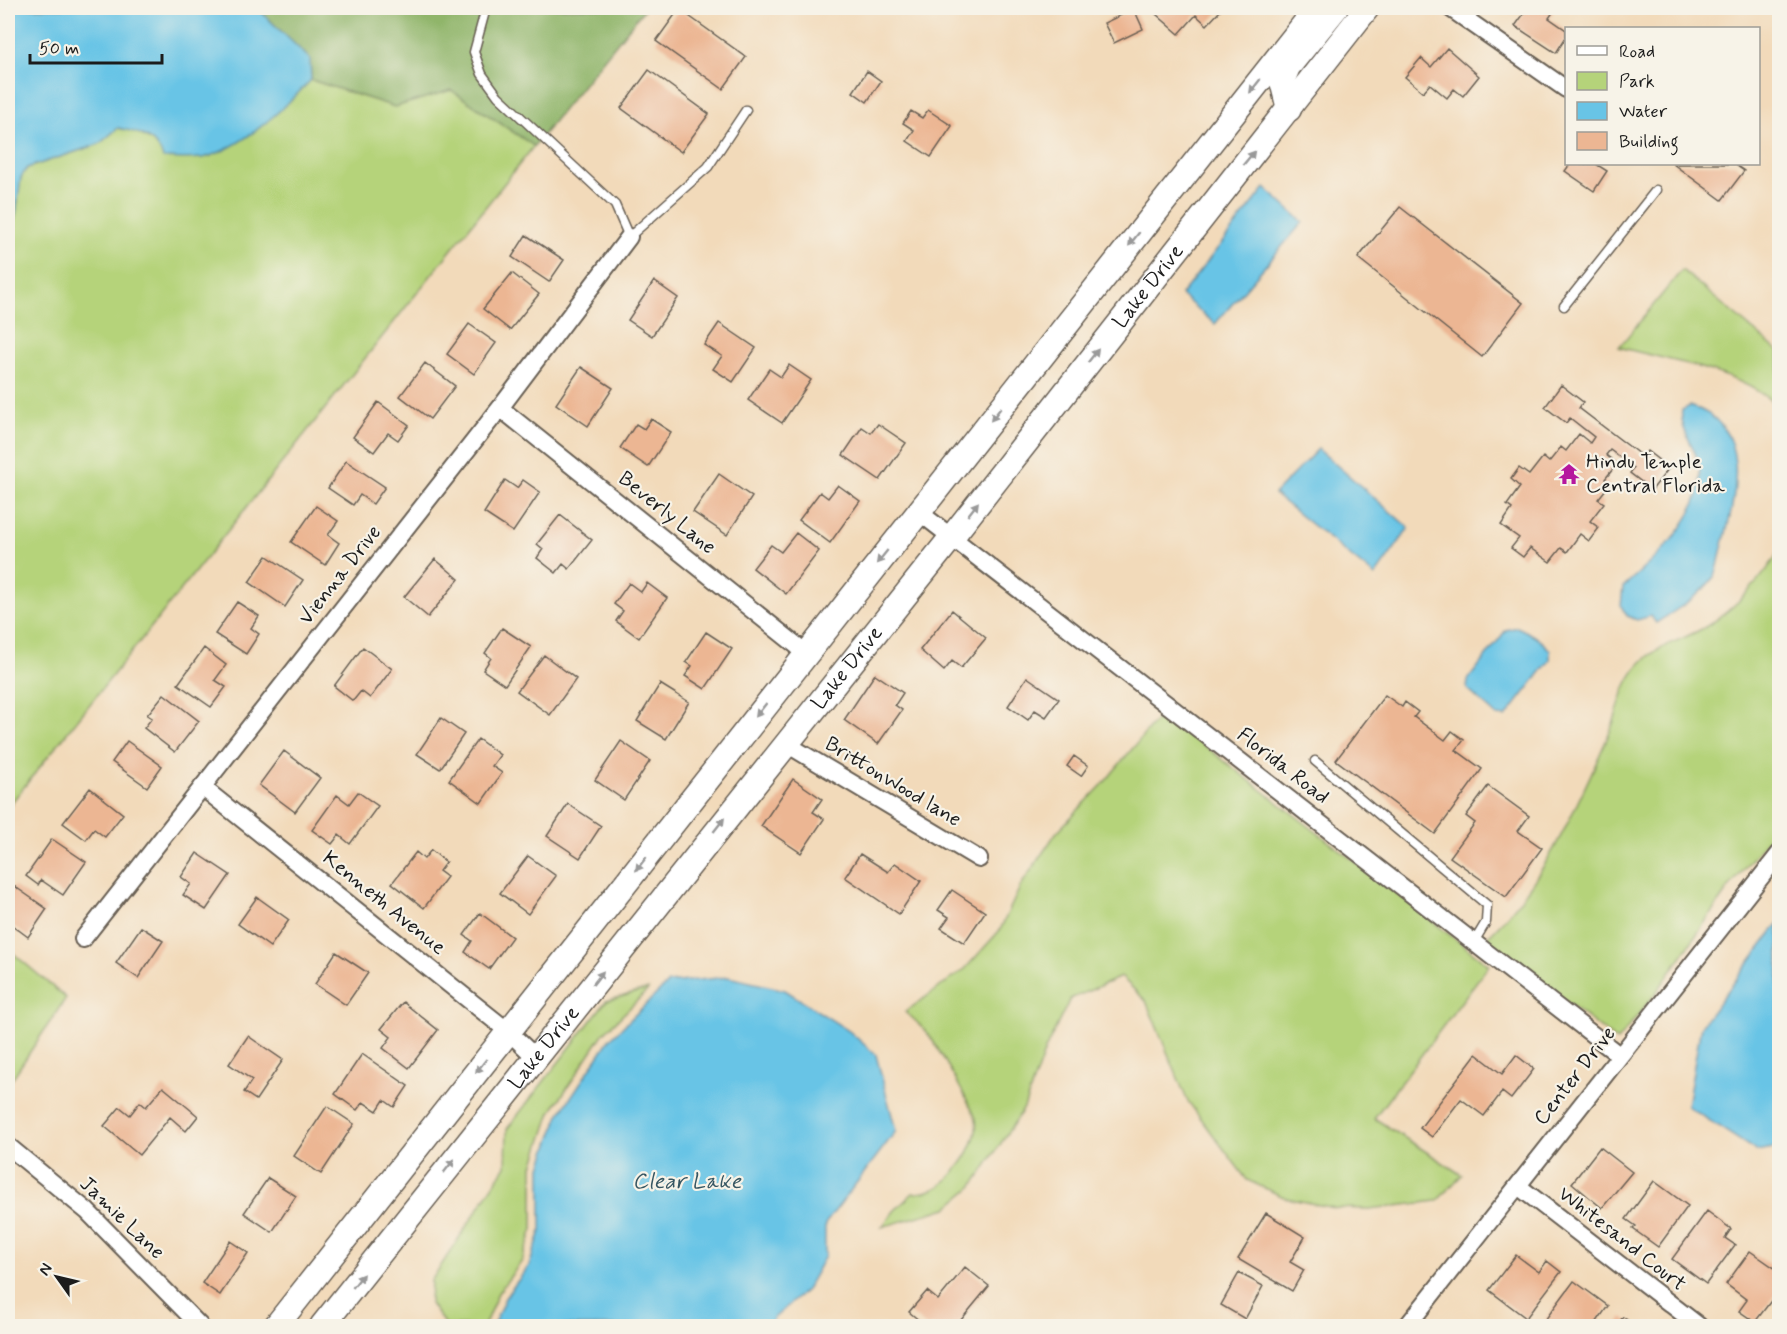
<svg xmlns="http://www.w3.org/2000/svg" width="1787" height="1334" viewBox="0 0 1787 1334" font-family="Mynerve,sans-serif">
<rect width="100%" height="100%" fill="#f7f3e8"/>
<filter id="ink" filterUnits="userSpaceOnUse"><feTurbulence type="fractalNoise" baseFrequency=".0167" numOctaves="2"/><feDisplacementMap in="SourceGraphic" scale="12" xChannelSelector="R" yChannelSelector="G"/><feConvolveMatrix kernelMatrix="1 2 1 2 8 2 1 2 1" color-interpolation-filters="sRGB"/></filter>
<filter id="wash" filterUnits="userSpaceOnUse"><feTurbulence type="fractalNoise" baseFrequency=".008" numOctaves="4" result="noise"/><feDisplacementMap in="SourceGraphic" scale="24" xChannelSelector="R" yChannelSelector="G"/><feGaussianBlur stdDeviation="1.35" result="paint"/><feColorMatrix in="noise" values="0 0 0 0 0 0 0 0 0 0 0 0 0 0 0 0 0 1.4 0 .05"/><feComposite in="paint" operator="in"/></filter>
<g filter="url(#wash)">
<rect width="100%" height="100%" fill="#f2daba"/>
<path fill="#b5d37a" stroke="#68784b" stroke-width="1.5" d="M311,80L395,107L451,90L534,146L8,807V241L16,214L21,177L27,168L99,144L118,128L137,132L160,146L209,157C248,135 280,112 311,80Z
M1682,270L1779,352V408C1744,371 1668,361 1619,347Z
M1779,551V825L1728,889L1656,993L1617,1041L1485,939C1544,884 1577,806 1609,734C1621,706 1621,683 1643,661C1659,645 1688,638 1707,626C1734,609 1764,578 1779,551Z
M1162,713L1489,965L1374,1118L1462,1175L1437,1201L1369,1209L1334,1208L1286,1198L1247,1180L1187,1100L1146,1001L1121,977L1070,999L1045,1050L1024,1108L973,1186L947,1208L882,1227L894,1211L913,1193C933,1193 944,1185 956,1170C967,1157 979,1137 976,1119C973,1109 936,1044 928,1034C921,1026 913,1018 905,1012L965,969L1000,930L1021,885L1056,833L1103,784Z
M8,949L66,998L8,1085Z
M649,989L603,1034L551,1112L533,1166V1229L522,1261L498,1293L484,1326H446L430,1304L431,1281L506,1166L507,1129L606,1001Z"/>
<path fill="#90b56a" stroke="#566843" stroke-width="1.5" d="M257,8H645L534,146L451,90L395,107L311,80L310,59Z"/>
<path fill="#68c4e6" stroke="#427081" stroke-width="1.5" d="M8,8H257L310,59L311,80C284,108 248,143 210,156C197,161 177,158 163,158C157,137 138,132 118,128L99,144L27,168L21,177L16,214L8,241Z
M880,8H978C951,16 907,18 880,8Z
M1265,188L1303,222L1215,324L1181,295Z
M1690,406C1755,424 1735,501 1722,548C1719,557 1719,571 1713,578C1698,598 1676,610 1656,623L1651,616L1637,620L1627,616L1621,606L1623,587C1656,557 1711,513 1698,462C1694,445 1679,428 1682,410Z
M1318,449L1409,528L1375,576L1274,494Z
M1517,627C1531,633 1540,639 1550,650V660L1506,717L1497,716L1467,689L1468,680L1506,630Z
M1779,923V1147L1756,1151L1687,1106L1701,1026Z
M728,977L785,990L849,1031L876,1055L896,1131L825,1224V1256L806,1290L774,1318L770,1326H493L505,1298L529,1266L541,1231V1167L559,1115L609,1040L668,983Z"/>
<g id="blocks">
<path fill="#ecb693" d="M1149,8H1219L1221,10L1207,25L1196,15L1179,34Z
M1528,8H1556L1549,18L1566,30V37L1556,53L1515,26Z
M679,9L746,57L723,89L656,41Z
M1134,9L1143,29L1114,43L1104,23Z
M1447,48L1479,76L1463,96L1454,89L1447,98L1430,84L1423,92L1405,77L1421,58L1431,67Z
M649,70L709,114L681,152L621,108Z
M867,71L881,81L867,102L853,92Z
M928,110L952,126L931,157L907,141L914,130L903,123L911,111L922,118Z
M1570,164H1596L1607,171L1594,191L1565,171Z
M1673,164H1734L1744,171L1722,200Z
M1400,207L1523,303L1482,357L1358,258Z
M526,235L564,260L549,282L512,257Z
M512,273L539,294L510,330L483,309Z
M654,281L678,298L652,336L628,320Z
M719,323L756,348L733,382L713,369L722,356L704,345Z
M469,324L496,343L474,374L447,354Z
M425,363L455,386L430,419L400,396Z
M789,365L811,380L782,423L748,400L769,369L781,377Z
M581,367L613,388L588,426L556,404Z
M1561,385L1583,402L1579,408L1643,457L1647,451L1669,468L1652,490L1630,473L1634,468L1610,450L1606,455L1617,464L1605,479L1610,484L1598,499L1604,503L1590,521L1599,528L1589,541L1580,534L1567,552L1561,548L1550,562L1530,548L1523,557L1511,548L1519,538L1501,525L1512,509L1507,505L1520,487L1511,479L1519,468L1529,475L1543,457L1549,462L1561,447L1566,451L1579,434L1590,443L1594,437L1570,418L1566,423L1545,407Z
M378,402L409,425L398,440L388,433L374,452L353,437Z
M651,419L671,432L648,467L620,448L636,424L644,429Z
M878,424L906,443L880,480L843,455L862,427L871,433Z
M346,461L385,487L373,504L360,495L353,505L328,488Z
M719,474L752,497L727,535L693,512Z
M505,480L517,488L523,480L540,492L513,532L484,513Z
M838,485L860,501L830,543L799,520L820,492L828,498Z
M316,506L338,521L328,535L339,543L325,565L291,542Z
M560,515L592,540L569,569L563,564L556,573L537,558L543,549L537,544Z
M796,533L819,551L786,594L753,568L771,545L781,552Z
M267,556L303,580L285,607L249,582Z
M435,559L459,579L428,617L404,597Z
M629,583L641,592L647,583L667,598L639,638L616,621L623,611L614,604Z
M237,602L259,616L251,628L259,634L246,654L215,634Z
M952,610L986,638L961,668L952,661L944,671L920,650Z
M502,628L531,647L505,685L483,670L491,658L485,653Z
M706,632L732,649L705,689L685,676L692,666L686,662Z
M363,647L392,669L370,698L361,691L353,701L334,686Z
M204,648L226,665L215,680L226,687L211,707L178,684Z
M544,655L576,679L550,715L517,691Z
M875,674L903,693L895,705L902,710L878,744L844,720Z
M1027,677L1059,699L1046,717L1035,710L1028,720L1008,706Z
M660,684L689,702L666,739L637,721Z
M164,694L199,721L175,752L144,728L152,718L147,715Z
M1385,695L1402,707L1405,702L1418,712L1414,717L1445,740L1452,731L1464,740L1456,750L1482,769L1435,834L1336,760Z
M441,718L464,734L440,769L417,754Z
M478,739L500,755L492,766L502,773L481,803L449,780Z
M127,741L162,766L147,787L112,762Z
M621,741L650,761L624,800L595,780Z
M284,751L320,778L295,812L259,785Z
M1074,756L1088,766L1081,776L1067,766Z
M793,779L822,799L813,812L824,819L801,853L761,826Z
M1488,786L1529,816L1518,831L1542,848L1506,897L1450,857L1475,823L1466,816Z
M90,788L123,814L105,837L94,829L86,840L63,823Z
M358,792L378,806L350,844L339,835L332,844L312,830L337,795L349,804Z
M568,804L601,826L580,858L547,836Z
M52,839L86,862L63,895L41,880L38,885L26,876Z
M431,850L446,862L439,871L447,877L424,908L392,883L416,852L424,859Z
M197,853L230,875L206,910L183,895L191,884L181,877Z
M860,854L888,872L895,863L921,881L899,914L845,877Z
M528,856L556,876L528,914L500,893Z
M14,886L47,909L28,937L8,922L10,913L8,912V896Z
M952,890L985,912L964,943L941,928L949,917L938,910Z
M257,897L289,920L270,947L238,924Z
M480,913L512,937L489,969L465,952L472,941L464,935Z
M141,927L163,941L138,978L116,963Z
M336,952L368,973L346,1005L315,984Z
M403,1002L438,1030L409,1068L383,1048L391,1037L381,1029Z
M248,1036L283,1060L256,1100L244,1092L252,1080L229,1064Z
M362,1054L408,1086L394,1107L384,1100L377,1111L363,1102L357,1110L335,1094Z
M1476,1054L1502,1074L1516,1055L1534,1069L1511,1099L1502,1092L1484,1116L1461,1099L1432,1137L1420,1128Z
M163,1087L198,1116L186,1131L170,1117L139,1155L104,1126L120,1107L130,1115L140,1102L146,1107Z
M327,1106L354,1124L321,1174L294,1156Z
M1600,1147L1632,1172L1602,1208L1572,1183Z
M268,1178L296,1196L272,1232L244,1213Z
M1654,1181L1688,1206L1658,1247L1633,1229L1636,1226L1626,1219Z
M1707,1211L1731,1229L1725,1238L1735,1245L1706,1284L1672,1259Z
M1266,1213L1305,1237L1290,1262L1304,1270L1292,1291L1238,1259Z
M230,1241L248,1253L220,1295L202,1283Z
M1750,1251L1780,1272V1289L1755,1322L1739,1311L1747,1300L1726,1284Z
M1516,1255L1539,1272L1547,1261L1561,1272L1526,1318L1489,1290Z
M965,1267L989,1286L956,1326H926L909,1312L927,1291L938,1300Z
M1239,1273L1263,1286L1245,1319L1221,1305Z
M1574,1281L1608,1306L1594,1326H1554L1545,1320Z
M1623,1317L1636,1326H1616Z"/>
</g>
</g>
<g filter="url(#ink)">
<use href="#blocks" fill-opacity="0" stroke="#675e53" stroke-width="1.5"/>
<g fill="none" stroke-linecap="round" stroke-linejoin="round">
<defs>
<path id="service" d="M486,8L474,52L482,74L498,96L615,205L629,237L708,167L746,110
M1564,306L1656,190
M1315,761L1487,905L1486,922L1474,942"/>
<path id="minor" d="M1450,8L1566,89
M500,408L806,653
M919,512L1619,1055
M785,743L979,859
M202,787L509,1032L535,1057
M83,939L500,408L629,237
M8,1146L87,1211L200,1326
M1518,1186L1699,1326
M1407,1326L1780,853"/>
<g id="secondary">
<path d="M1289,109L1282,81L1288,67L1336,8"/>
<path d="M276,1326L1317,8"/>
<path id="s1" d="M322,1326L951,538L1367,8"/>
</g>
</defs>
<use href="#service" stroke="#675e53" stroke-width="11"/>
<use href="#minor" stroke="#675e53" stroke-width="20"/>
<use href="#secondary" stroke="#675e53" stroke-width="27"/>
<use href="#service" stroke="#fff" stroke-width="8"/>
<use href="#minor" stroke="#fff" stroke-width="16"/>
<use href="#secondary" stroke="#fff" stroke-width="24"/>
</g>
<defs><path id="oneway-solid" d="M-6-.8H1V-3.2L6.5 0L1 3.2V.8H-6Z" transform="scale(1.5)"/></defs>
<g fill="#999">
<use href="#oneway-solid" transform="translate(1255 86) rotate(128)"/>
<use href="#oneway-solid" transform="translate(1249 158) rotate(-50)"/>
<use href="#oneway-solid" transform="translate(1134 239) rotate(128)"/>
<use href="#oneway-solid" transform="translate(1093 356) rotate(-52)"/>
<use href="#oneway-solid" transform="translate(996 414) rotate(128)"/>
<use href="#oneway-solid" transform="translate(973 509) rotate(-52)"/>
<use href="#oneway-solid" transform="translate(882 557) rotate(129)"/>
<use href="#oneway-solid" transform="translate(761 710) rotate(128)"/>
<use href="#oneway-solid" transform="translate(719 825) rotate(-52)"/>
<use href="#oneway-solid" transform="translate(641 864) rotate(128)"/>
<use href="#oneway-solid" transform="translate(598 978) rotate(-52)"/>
<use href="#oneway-solid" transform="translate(481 1066) rotate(128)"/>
<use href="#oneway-solid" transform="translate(449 1166) rotate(-52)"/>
<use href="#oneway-solid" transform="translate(358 1281) rotate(-52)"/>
</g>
</g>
<defs>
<symbol id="temple-bare" viewBox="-9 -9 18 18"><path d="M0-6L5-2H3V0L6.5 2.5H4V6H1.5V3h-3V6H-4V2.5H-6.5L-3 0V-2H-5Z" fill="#b5179e" stroke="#f7f3e8" stroke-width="2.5" paint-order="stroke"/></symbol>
</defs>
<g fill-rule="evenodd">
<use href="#temple-bare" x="1554" y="459" width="30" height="30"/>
</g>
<g text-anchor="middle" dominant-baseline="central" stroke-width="4.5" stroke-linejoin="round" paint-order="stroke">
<g font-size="21" fill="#1c1c1c" stroke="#f7f3e8">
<text stroke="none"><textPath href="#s1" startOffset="1328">Lake Drive</textPath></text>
<text transform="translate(667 513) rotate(39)">Beverly Lane</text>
<text transform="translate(340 575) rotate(-52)">Vienna Drive</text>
<text stroke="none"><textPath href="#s1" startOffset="842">Lake Drive</textPath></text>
<text transform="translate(1283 766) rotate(38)">Florida Road</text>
<text transform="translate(893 782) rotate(31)">BrittonWood lane</text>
<text transform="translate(384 903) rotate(39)">Kenneth Avenue</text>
<text stroke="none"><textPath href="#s1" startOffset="356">Lake Drive</textPath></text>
<text transform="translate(1575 1076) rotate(-52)">Center Drive</text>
<text transform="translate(122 1218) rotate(44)">Jamie Lane</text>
<text transform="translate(1622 1239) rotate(38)">Whitesand Court</text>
</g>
<g font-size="21" fill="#1c1c1c" stroke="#f7f3e8" text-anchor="start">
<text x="1586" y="462">Hindu Temple<tspan x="1586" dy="24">Central Florida</tspan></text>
</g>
<g font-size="22" font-style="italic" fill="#375763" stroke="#f7f3e8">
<text x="687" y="1182">Clear Lake</text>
</g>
</g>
<rect width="1787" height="1334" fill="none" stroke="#f7f3e8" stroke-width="30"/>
<rect x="1565" y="27" width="195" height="138" fill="#f7f3e8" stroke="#9f9d96" stroke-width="1.5"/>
<rect x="1577" y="46" width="30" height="9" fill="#ffffff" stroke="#9f9d96" stroke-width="1.5"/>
<text x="1619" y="57" font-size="18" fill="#1c1c1c">Road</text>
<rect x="1577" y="72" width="30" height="18" fill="#b5d37a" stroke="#9f9d96" stroke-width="1.5"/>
<text x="1619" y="87" font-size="18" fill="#1c1c1c">Park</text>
<rect x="1577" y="102" width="30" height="18" fill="#68c4e6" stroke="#9f9d96" stroke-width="1.5"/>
<text x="1619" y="117" font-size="18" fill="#1c1c1c">Water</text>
<rect x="1577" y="132" width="30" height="18" fill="#ecb693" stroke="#9f9d96" stroke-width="1.5"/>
<text x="1619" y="147" font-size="18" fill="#1c1c1c">Building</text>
<g transform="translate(57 1277) rotate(304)" stroke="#f7f3e8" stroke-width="4.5" paint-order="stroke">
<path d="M0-4.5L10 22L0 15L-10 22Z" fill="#1c1c1c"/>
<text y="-9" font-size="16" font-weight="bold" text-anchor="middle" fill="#1c1c1c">N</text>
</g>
<path d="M30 54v9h132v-9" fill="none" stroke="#1c1c1c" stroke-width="3"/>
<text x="39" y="54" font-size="18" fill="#1c1c1c" stroke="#f7f3e8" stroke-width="4.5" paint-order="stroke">50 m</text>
</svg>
